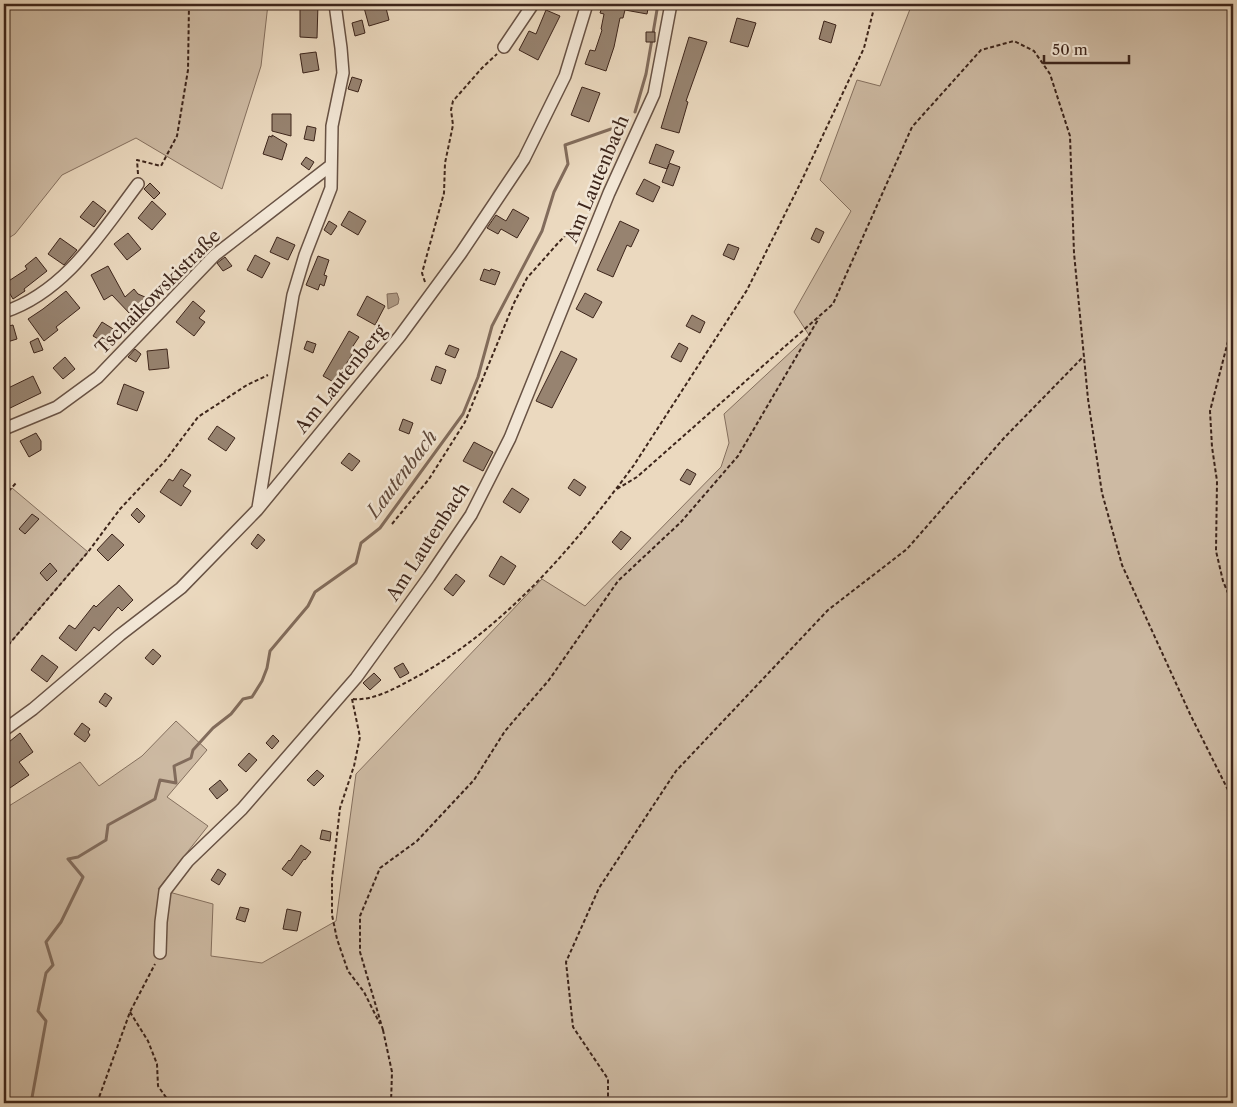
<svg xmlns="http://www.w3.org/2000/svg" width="1237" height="1107" viewBox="0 0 1237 1107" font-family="'Libre Caslon Text',serif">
<rect width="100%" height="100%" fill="#ebd9bf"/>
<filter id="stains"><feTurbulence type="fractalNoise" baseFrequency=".004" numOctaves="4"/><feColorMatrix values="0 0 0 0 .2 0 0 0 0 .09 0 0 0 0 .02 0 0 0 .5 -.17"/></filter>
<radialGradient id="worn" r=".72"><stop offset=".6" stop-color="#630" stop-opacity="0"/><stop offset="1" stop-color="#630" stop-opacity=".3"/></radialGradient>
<path fill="#cdbaa3" stroke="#85705f" d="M4,4H268L261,66L222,189L136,138L62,175L15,234L4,241Z
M912,4H1233V1103H4V809L80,762L99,786L142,756L176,721L207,750L167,797L208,826L158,889L213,904L211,956L262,963L336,921L356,774L542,579L585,606L721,467L729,443L724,414L809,335L794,312L851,211L820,180L857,80L880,86Z
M12,488L88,552L4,650V496Z"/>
<path fill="#b09c87" stroke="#826c5c" d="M397,293L399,299L398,304L388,309L387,294Z"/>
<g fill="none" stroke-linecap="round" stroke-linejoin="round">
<path stroke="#826c5c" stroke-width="3" d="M635,112L646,74L658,4
M31,1103L46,1021L38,1011L46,973L53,965L46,942L61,922L83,877L68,859L78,857L106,840L108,825L155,799L160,780L176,783L174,766L191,758L193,750L213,728L231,714L243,699L252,697L262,681L267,668L270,651L308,606L315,592L356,563L361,543L380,528L463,414L478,377L492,326L542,231L554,192L568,164L565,145L611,129"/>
</g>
<path fill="#978370" stroke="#3d251b" d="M300,4H318L317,38L300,37Z
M363,4H385L389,20L369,26Z
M603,4H649L647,14L625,10L623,18H620L614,47L606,71L585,64L590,50L595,51L602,30L601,29L604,14L600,13Z
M546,10L560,16L538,60L519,50L529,31L536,34Z
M737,18L756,23L748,47L730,42Z
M362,20L365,33L355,36L352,23Z
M824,21L836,25L831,43L819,39Z
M646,32H655V42H646Z
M689,37L707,42L686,101L688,102L679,133L661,128Z
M316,52L319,70L303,73L300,54Z
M352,77L362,80L358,92L348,89Z
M582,87L600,93L589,122L571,115Z
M272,114H291V136L272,131Z
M307,126L316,128L314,141L304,139Z
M272,135L287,144L282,160L263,154L269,136L272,137Z
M656,144L674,151L669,163L680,167L673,186L662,182L669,164L667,169L649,163Z
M306,157L314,162L309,170L301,164Z
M644,179L660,187L653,202L636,194Z
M150,183L160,193L154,199L144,189Z
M93,201L106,211L94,227L80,217Z
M152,201L166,214L152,230L138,218Z
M513,209L529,218L517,238L501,229L498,234L487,228L496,215L506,221Z
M349,211L366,221L358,235L341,225Z
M329,221L337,226L331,235L324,230Z
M620,221L639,230L631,247L627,245L613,277L597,270Z
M816,228L824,232L819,243L811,239Z
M128,233L141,249L127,260L114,244Z
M277,237L295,245L288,260L270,252Z
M60,238L77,250L64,265L48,254Z
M728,244L739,248L734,260L723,255Z
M255,255L270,263L262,278L247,270Z
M318,256L329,260L324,275L327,276L324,286L320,284L318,290L306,285Z
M36,257L47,271L24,289L25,291L13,299L4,284L27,269L25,266Z
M225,257L232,266L223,271L217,263Z
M108,266L125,297L134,289L138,294L145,297L144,307H139L131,315L112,295L104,300L91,275Z
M484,269L490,271L491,269L500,272L495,285L480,280Z
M66,291L80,308L56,327L58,330L44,341L28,319L43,309Z
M585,293L602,302L593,318L576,309Z
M367,296L385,306L375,325L357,315Z
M193,301L205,311L199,318L205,322L194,336L176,322Z
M692,315L705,322L700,333L686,326Z
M102,322L118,332L109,345L93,336Z
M13,325L17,339L4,343V327Z
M349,331L359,337L353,346L356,348L340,374L342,375L337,384L323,376Z
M38,338L43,350L34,353L30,342Z
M307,341L316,344L313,353L304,349Z
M679,343L688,348L681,362L671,357Z
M449,345L459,349L455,358L445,354Z
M135,349L141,354L136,362L128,357Z
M167,349L169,368L149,370L147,351Z
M561,351L577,359L552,408L536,401Z
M65,357L75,369L63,379L53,368Z
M436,366L446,370L441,384L431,380Z
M33,376L41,393L4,411V390Z
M124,384L144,392L137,411L117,404Z
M403,419L413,423L409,434L399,430Z
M217,426L235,438L226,451L208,439Z
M36,433L41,441V450L29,457L20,441Z
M474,442L493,452L483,471L463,461Z
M349,453L360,461L352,471L341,463Z
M181,469L191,475L183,486L191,491L181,506L160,492L169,479L173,481Z
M687,469L696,474L690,485L680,480Z
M574,479L586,487L580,496L568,488Z
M512,488L529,499L520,513L503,502Z
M137,508L145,516L139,523L131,515Z
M32,514L39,519L25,534L19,529Z
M621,531L631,538L621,550L612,542Z
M112,534L124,545L108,561L97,550Z
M258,534L265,540L257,549L251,544Z
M501,556L516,566L504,585L489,576Z
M50,563L57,571L47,581L40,573Z
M456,574L465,581L453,596L444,589Z
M119,585L133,600L122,611L118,607L99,631L94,627L76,651L59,638L69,625L75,629L94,605L96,607Z
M153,649L161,656L153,665L145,658Z
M42,655L58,667L47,682L31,670Z
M403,663L409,673L400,678L394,668Z
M374,673L381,680L370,690L363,683Z
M105,693L112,698L106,707L99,702Z
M82,723L90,729L88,732L90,735L85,742L74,734Z
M20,733L33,752L19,762L29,775L4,792V746Z
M273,735L279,741L272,749L266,743Z
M249,753L257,760L246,772L238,765Z
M317,770L324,776L314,786L307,780Z
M220,780L228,790L217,799L209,789Z
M322,830L331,832L330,841L320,839Z
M301,845L311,852L305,860L304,859L292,876L282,869L289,860L290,861Z
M218,869L226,874L219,885L211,880Z
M240,907L249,909L245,922L236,919Z
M287,909L301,912L297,931L283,929Z"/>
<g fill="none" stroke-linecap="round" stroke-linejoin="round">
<defs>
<path id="minor" d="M504,47L533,4
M4,312C65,292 101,233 138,184
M4,429L57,407L98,377L215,255L330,166
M258,508L293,295L305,255L331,188L332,126L343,73L341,48L335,4
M4,730L33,709L120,635L181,588L257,510L400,336L461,253L524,159L565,76L587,4
M160,953L161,922L165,891L188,861L242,809L356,678L429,577L471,515L510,438L609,193L654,94L671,4"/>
</defs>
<use href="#minor" stroke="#685244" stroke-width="14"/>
<path stroke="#3d251b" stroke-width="2" stroke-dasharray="4 2.5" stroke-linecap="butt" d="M138,174L137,160L161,166L177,136L188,70L189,4
M425,282L422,273L444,193L445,163L453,125L451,110L453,101L482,68L497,54
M1233,322L1210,411L1212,447L1217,481L1216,551L1223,581L1233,605
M617,489L637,477L833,304L912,127L981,50L1014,41L1034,51L1050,74L1070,136L1074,253L1088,399L1102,493L1122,565L1190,714L1233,800
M4,496L17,482
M392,524L429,479L465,422L514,303L527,278L559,242L587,214
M4,650L88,552L120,509L165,461L198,417L247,385L268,375
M352,699L360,737L354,766L340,808L332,879V915L337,939L348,971L364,992L380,1024
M353,699C371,701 392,690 407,682C501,633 572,549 634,465L747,290L800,184L864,48L875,4
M130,1012L148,1041L157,1064L158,1086L170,1103
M383,1030L360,952V916L380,868L417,841L474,780L505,731L549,680L618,581L681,522L738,456L819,318
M383,1030L392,1072L391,1103
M97,1103L130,1012L155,964
M608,1103V1079L573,1027L566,962L599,888L676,771L828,610L907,549L1004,438L1084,356"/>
<use href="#minor" stroke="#f2e6d5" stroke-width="11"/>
</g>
<g text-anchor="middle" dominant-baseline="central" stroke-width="5" stroke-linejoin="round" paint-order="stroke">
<g font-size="18" fill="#3d251b" stroke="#f2e6d5">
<text transform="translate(597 179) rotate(-67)">Am Lautenbach</text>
<text transform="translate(158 292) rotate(-45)">Tschaikowskistraße</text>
<text transform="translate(341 379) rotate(-51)">Am Lautenberg</text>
<text transform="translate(428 542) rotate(-57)">Am Lautenbach</text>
</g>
<g font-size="19" font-style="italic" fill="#60493b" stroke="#f2e6d5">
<text transform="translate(402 474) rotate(-53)">Lautenbach</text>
</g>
</g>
<rect width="1237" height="1107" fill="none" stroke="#ebd9bf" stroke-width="20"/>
<rect x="5" y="5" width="1227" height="1097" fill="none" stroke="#3d251b" stroke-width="2.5"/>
<rect x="10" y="10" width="1217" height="1087" fill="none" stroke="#3d251b"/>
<path d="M1044 55v8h85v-8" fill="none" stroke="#3d251b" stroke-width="2.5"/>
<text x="1052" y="55" font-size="15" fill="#3d251b" stroke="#f2e6d5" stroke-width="4" paint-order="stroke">50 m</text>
<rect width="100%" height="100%" filter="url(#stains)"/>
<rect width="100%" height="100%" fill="url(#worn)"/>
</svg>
